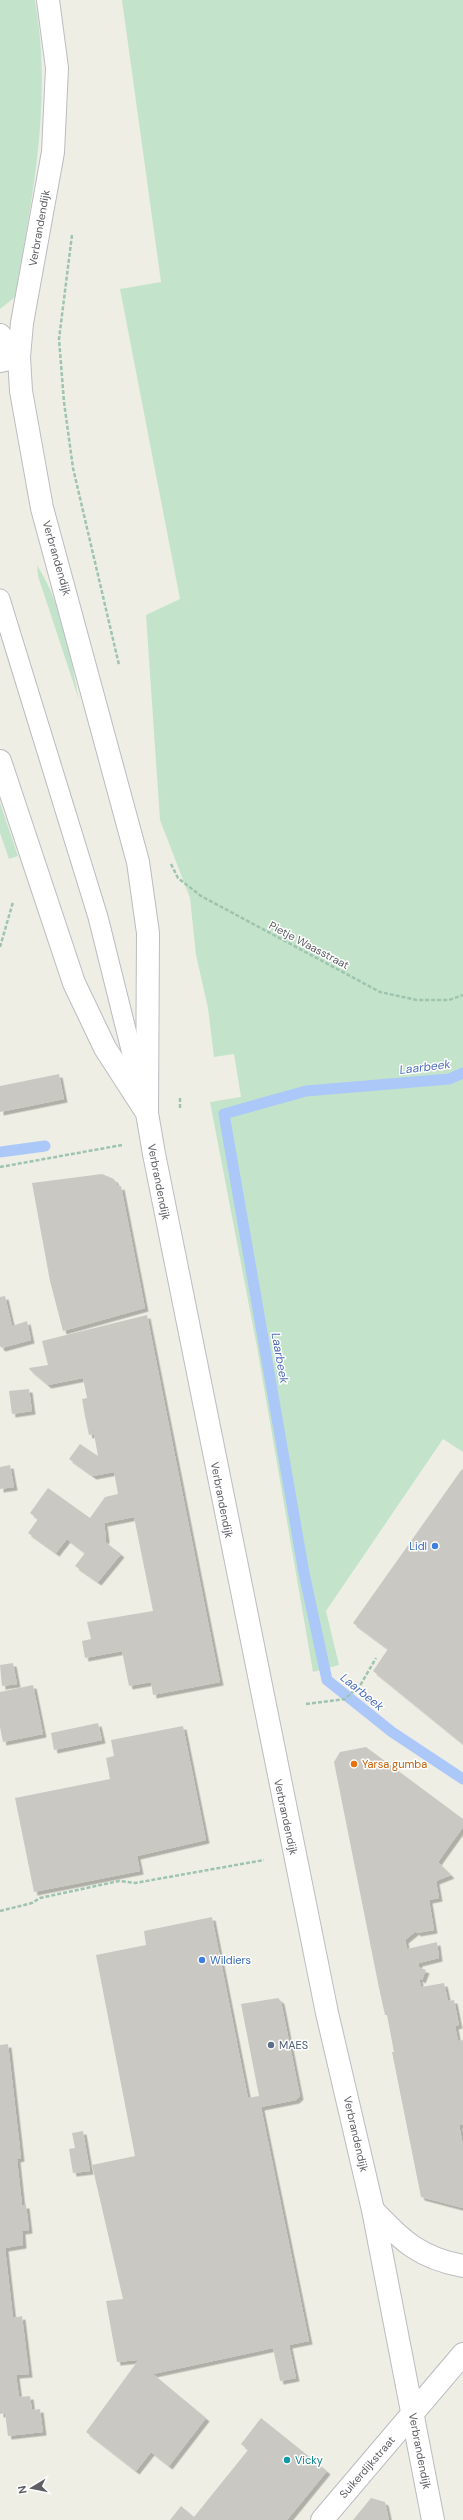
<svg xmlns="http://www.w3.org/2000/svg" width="463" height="2520" viewBox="0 0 463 2520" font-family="'DM Sans',sans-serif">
<defs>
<filter id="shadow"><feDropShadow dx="3.5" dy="3.5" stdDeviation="0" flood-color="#0004"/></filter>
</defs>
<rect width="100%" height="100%" fill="#eeeee5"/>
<path fill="#c3e4ca" d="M0,0H35C53,102 32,197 15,297L0,309Z
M122,0H463V1452L443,1439L326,1611L339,1665L313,1672L257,1347L210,1102L241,1097L234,1054L214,1057L208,1008L196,955L190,898L160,820L146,615L180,599L120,289L161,282Z
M37,565C63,607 70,653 79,700L38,576Z
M0,803L18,856L9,859L0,833Z"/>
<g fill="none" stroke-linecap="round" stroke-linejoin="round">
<path stroke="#abc8f8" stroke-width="11" d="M463,1073L449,1079L306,1091L224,1114L304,1573L327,1680L392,1732L463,1779
M0,1152L45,1146"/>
</g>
<path fill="#cac8c2" filter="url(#shadow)" d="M59,1074L64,1099L0,1112V1086Z
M102,1174L114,1179L118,1187L121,1186L145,1308L63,1331L50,1281L32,1183Z
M5,1296L12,1326L27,1321L31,1340L2,1348L0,1346V1297Z
M147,1315L220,1682L153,1695L151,1682L129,1686L122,1651L85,1658L82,1641L91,1639L87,1622L153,1611L134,1517L104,1523L106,1538L105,1542L121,1554L98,1582L75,1566L85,1553L67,1539L56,1553L28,1533L38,1519L30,1513L48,1488L90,1518L105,1497L118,1494L114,1472L93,1476L69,1459L80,1444L98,1456L94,1434L89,1435L85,1416L82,1399L87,1398L83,1378L48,1385L30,1370L29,1368L48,1365L42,1341Z
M29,1389L32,1411L12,1414L9,1391Z
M10,1465L14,1487L0,1489V1467Z
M462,1469L463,1470V1744L373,1671L388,1649L353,1623Z
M13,1663L17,1684L2,1686L0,1665Z
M33,1685L43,1734L3,1742L0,1727V1692Z
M98,1723L102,1740L54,1750L51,1733Z
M183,1726L206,1840L137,1856L140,1871L34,1892L15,1798L110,1779L106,1758L114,1756L111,1740Z
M366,1747L463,1819V1827L438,1862L451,1875L436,1881L439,1898L429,1900L434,1930L417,1933L416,1931L405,1940L407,1949L437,1942L439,1958L419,1963L418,1967L426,1970L422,1980L419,1978L421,1987L444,1983L448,2001L454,2000L459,2025L455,2026L458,2041L463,2040V2124L459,2125L463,2145V2208L421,2197L392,2052H394L387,2015H385L379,1988L334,1762L340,1752Z
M212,1917L248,2098L259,2096L241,2004L278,1998L281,2001L300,2096L296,2100L261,2107L309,2341L289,2345L296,2378L280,2381L273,2348L153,2374L206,2418L169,2466L151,2452L136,2471L86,2432L137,2362V2360L117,2362L106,2301L123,2299L92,2165L135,2156L96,1955L146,1945L144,1931Z
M8,2044L21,2158L17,2159L22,2205H26L29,2230L22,2231L23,2245L5,2248L13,2318L22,2316L29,2374L16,2375L19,2397L30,2396L32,2410L40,2409L43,2432L8,2436L5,2413L0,2414V2045Z
M83,2131L90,2171L73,2173L69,2149L75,2148L72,2133Z
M261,2418L327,2471L287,2520H170L181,2506L194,2517L248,2450L241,2444Z
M371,2498L385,2502L389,2520H353Z"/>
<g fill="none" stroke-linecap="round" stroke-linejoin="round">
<defs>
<path id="lane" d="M0,599L98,917L142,1094"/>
<path id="street" d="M0,335L19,357L0,361
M373,2210C402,2241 420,2258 463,2266
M322,2520L463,2354"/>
<path id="secondary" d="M48,0L57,68L53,152L22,323L19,357L21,391L42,508L138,862L148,933L147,1113L154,1154L327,2013L373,2210L433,2520
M0,761L74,983L105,1048L147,1113"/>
</defs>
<use href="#lane" stroke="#babbc0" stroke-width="21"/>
<use href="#street" stroke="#babbc0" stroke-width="24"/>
<use href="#secondary" stroke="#babcc2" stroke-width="24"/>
<path stroke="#9ec4b0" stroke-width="2.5" stroke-dasharray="4 2" stroke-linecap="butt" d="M72,235L59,339L64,402L73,468L119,665
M171,864L178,878L201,896L380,992L417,1000H449L463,995
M0,947L13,902
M180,1108V1097
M0,1167L122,1145
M306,1704L345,1699L361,1684L376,1658
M0,1911L32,1903L40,1898L119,1881L135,1883L264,1860"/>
<use href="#lane" stroke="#fff" stroke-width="19"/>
<use href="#street" stroke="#fff" stroke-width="22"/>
<use href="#secondary" stroke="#fff" stroke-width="22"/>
</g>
<g fill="#3f7fe0" stroke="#fff" stroke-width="1.5">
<circle cx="435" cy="1546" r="4"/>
<circle cx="202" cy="1960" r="4"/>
</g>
<circle fill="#e8710a" stroke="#fff" stroke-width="1.5" cx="354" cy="1764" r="4"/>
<circle fill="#5c6f8a" stroke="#fff" stroke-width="1.5" cx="271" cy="2045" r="4"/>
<circle fill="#0f9aa8" stroke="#fff" stroke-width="1.5" cx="287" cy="2460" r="4"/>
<g text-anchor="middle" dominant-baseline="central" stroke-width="3" stroke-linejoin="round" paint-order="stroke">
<g font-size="11" fill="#5d5f64" stroke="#fff">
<text transform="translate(39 228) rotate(-80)">Verbrandendijk</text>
<text transform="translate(57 558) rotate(74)">Verbrandendijk</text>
<text transform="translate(309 945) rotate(28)">Pietje Waasstraat</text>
<text transform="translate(159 1182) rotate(79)">Verbrandendijk</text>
<text transform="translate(222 1500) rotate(79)">Verbrandendijk</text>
<text transform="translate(286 1817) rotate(78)">Verbrandendijk</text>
<text transform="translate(356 2134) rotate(77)">Verbrandendijk</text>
<text transform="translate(420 2451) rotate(79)">Verbrandendijk</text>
<text transform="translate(367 2467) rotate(-49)">Suikerdijkstraat</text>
</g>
<g font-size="11" fill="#366cbe" stroke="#fff" text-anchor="end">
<text x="427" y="1546">Lidl</text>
<text x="210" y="1960" text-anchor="start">Wildiers</text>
</g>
<g font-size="11" fill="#c56008" stroke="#fff" text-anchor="start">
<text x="362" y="1764">Yarsa gumba</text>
</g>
<g font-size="11" fill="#4e5e75" stroke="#fff" text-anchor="start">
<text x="279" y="2045">MAES</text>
</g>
<g font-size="11" fill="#0d838f" stroke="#fff" text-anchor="start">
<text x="295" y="2460">Vicky</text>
</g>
<g font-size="12" font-style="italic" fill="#4e6fbb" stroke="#fff">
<text transform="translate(425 1067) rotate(-7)">Laarbeek</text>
<text transform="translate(280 1358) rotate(80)">Laarbeek</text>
<text transform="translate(362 1692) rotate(39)">Laarbeek</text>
</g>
</g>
<g transform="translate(32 2488) rotate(260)" stroke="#ffffff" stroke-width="3" paint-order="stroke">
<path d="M0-3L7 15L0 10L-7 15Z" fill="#5d5f64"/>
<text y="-6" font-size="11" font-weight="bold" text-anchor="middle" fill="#5d5f64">N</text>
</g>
</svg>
